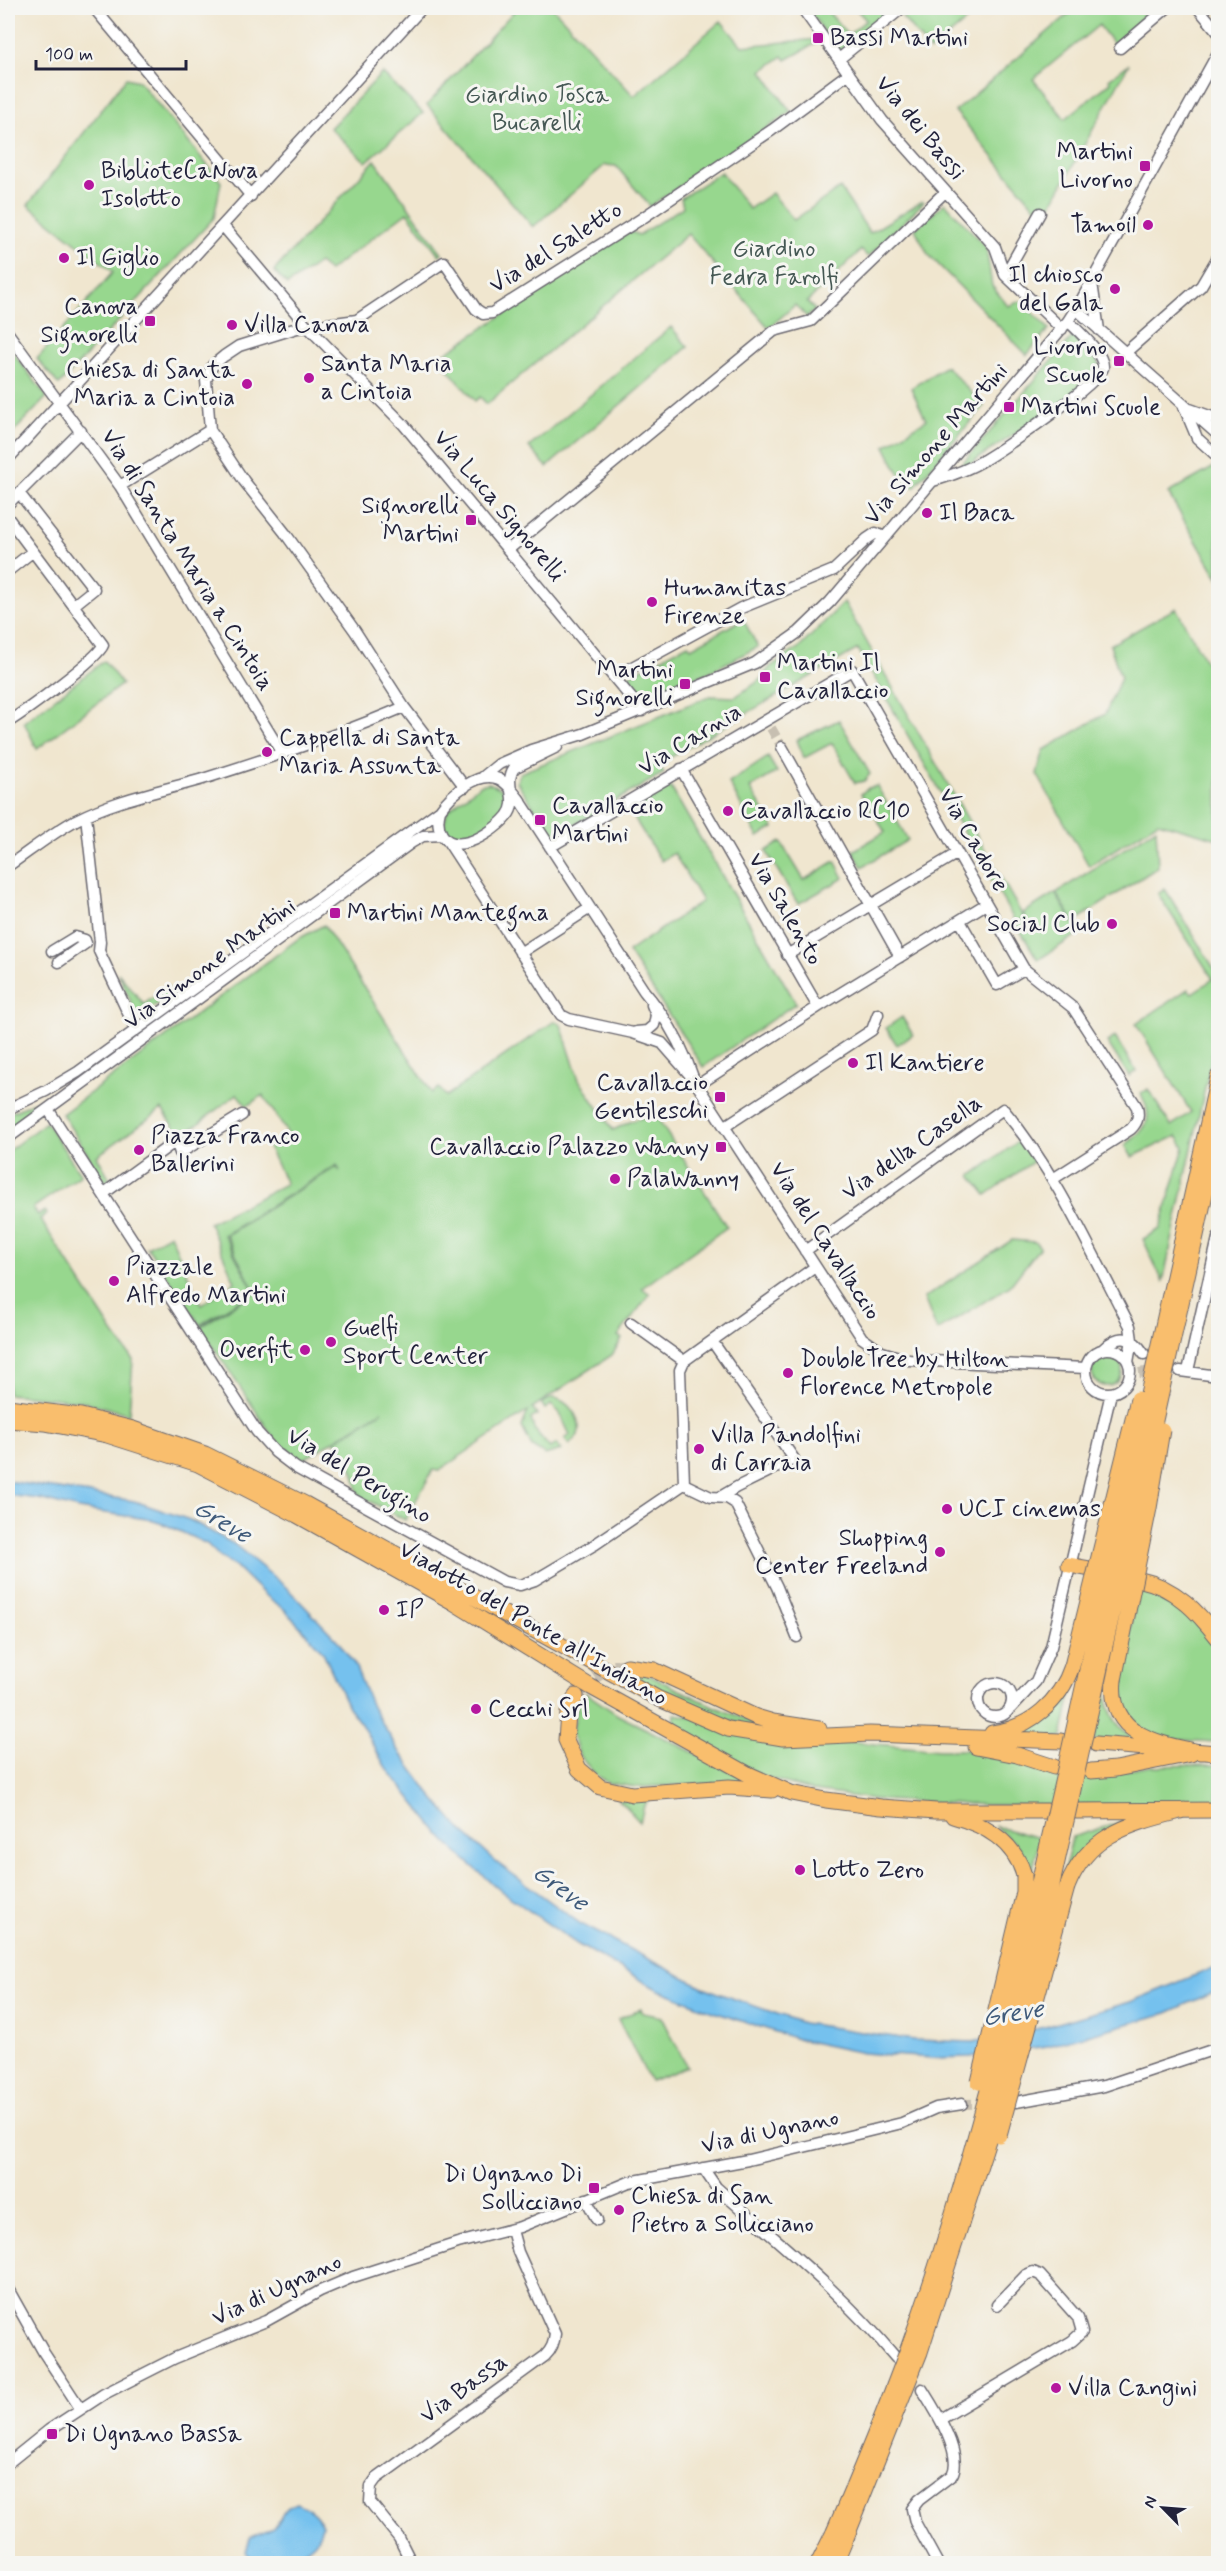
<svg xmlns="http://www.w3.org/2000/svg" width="1226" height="2571" viewBox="0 0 1226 2571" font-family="Mynerve,sans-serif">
<rect width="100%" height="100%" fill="#f6f6f2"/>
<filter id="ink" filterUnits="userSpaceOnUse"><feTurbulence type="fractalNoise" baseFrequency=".0167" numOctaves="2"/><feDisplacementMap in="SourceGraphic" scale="12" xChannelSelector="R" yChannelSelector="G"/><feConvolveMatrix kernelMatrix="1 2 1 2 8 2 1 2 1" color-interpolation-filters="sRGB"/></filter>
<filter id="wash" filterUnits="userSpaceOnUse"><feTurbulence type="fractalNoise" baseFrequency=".008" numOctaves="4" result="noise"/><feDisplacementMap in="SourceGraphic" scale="24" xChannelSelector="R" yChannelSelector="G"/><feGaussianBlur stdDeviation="1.35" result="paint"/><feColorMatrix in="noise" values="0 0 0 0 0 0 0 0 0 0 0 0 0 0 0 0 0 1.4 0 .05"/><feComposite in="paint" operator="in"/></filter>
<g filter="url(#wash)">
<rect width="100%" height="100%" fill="#f0e6cf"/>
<path fill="#97d78e" stroke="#5c7c64" stroke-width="1.5" d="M517,8H553L634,96L721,21L742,46L818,39L820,41L786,60L783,56L762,71L791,112L650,206L616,166L605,165L533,227L427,105Z
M807,8H825L848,35L866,20L855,8H894L839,52Z
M914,8H982L930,51L902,17Z
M1076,8H1160L1114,45L1099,25L1033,79L1065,119L1111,82L1109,79L1129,64L1044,218L955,111Z
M382,73L423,113L366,162L330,128Z
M126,78L139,81L221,182L214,218L59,385L37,359L113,272L28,205Z
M375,160L442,253L439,255L407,212L329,271L319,263L287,285L274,271Z
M721,172L749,209L772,193L794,220L840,188L870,233L922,201L924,202L868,257L861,250L807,302L815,310L807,317L795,305L769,328L688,234L487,404L480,397L475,401L438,358L629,231L639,235L683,207L681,198Z
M945,203L986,247L992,286L1008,306L1021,301L1049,329L1027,355L928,254L915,229Z
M671,327L688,347L547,467L529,447Z
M1074,335L1097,360L1099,366L1097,371L1066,400L971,463L960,466Z
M8,346L47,397L8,438Z
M946,366L984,406L914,487C900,481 892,459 885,446L926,420L911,388Z
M1216,466L1218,468V578L1168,493Z
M844,602L1024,918L1016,923L858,649L659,764L664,773L553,837L517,782L520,773L710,696L735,697L760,680L770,667L801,646Z
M1176,608L1218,684V839L1158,822L1089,866L1037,774L1044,750L1105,714L1121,678L1110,645Z
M743,619L758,647L707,673L651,696L642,693L628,676L688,644L691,648Z
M104,661L122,684L37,749L24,722Z
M839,720L870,774L864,781L855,783L832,743L804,758L797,740Z
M768,757L777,772L750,788L774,828L758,837L729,783Z
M489,783L504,790C507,796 509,802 506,808C502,815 494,820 488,824C473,835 454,847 444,825L447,811L480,785Z
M670,786L796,1003L703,1067L628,952L702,901L674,853L661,861L629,810Z
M877,786L908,840L862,867L853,851L885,832L861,794L868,788Z
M1156,828L1158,867L1074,922L1056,893Z
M781,842L804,880L835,861L844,878L798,904L766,851Z
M1165,889L1218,975V1028L1163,1282L1143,1239L1160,1229L1184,1147L1177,1136L1132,1157L1125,1145C1146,1130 1155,1120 1141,1094L1148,1089L1171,1126L1191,1112L1136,1024L1188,989L1192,993L1213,979L1158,894Z
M1055,893L1080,933L1038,960L1016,924L1026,918L1023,913Z
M324,925L432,1093L439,1088L446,1096L555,1021L561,1025L579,1080L613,1130C627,1124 641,1113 658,1119L727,1227L642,1288L650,1294L618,1336L622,1339L612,1355L532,1408L537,1415L531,1419L534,1429L550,1448L556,1444L561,1450L545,1455L532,1447L522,1427L528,1411L438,1471L433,1470L405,1520L358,1495C355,1470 350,1461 335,1441L382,1411L301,1461L275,1440L200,1327L255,1292L226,1235L336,1167L340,1171L337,1165L224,1235L254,1291L200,1325L147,1247L170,1234L201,1305L235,1282L209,1223L286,1184L268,1146L288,1134L263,1095L247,1106L237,1094L178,1139L173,1125L162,1109L97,1156L110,1179L105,1182L62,1114L298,939Z
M118,973L144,1004L168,987L172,993L138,1018Z
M902,1017L913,1035L897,1045L886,1028Z
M1115,1037L1136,1071L1129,1076L1107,1042Z
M36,1101L41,1109L8,1132V1114Z
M46,1122L81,1175L33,1208L38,1215L45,1211L47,1214L40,1219L114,1334L133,1360L129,1414L82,1401L8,1394V1151Z
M1019,1141L1034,1161L986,1195L971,1176Z
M1012,1240L1035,1242L1040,1247L1010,1286L937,1331L924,1298Z
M1092 1371a15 15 0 1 1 30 0a15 15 0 1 1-30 0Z
M552,1398C568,1399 583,1419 578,1435L569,1445L565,1439L570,1435L559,1412L551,1405L545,1409L541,1403Z
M1138,1587L1162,1594L1186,1610L1218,1650V1742C1174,1739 1122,1744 1120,1685Z
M625,1674H646L715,1707L769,1728C717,1723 671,1697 625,1674Z
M1074,1679L1062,1737L1017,1735C1043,1721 1059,1705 1074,1679Z
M1105,1690C1110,1717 1116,1727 1139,1742L1094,1740Z
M586,1693L618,1715L753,1782L636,1787L608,1783L597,1776L580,1757L572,1733L578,1705Z
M675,1714L821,1739L939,1750H968L1056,1772L1087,1777L1152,1766L1218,1765V1805H991L881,1800L814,1791L761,1776L674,1728Z
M650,1798L644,1806L640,1822L619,1800Z
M1121,1822L1061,1886L1072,1837Z
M994,1826L1040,1838L1029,1885C1027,1853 1019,1844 994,1826Z
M641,2009L643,2013L662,2017L687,2067L650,2081L618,2019Z"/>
<path fill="#74c1ee" stroke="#4b7294" stroke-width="1.5" d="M8,1481L134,1501L190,1520L234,1544L287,1588L338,1641L355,1665L372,1707L397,1748L427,1790L461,1830L496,1862L581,1924L701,1986L726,1996L803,2023L914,2040L973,2042L1045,2027L1130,2002L1218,1966V1990L1167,2013L1047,2046L970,2057L933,2058L863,2053L797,2039L714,2012L657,1989L577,1944L501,1891L454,1850L439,1834L385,1766L361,1724L348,1707L323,1652L284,1609L265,1595L234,1565L221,1558L207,1544L166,1525L147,1519L78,1509L39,1499L8,1495Z
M296,2503C308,2508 316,2513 322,2525C320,2531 319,2538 314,2543C299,2558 274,2564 254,2563L246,2553L250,2538C257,2532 266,2533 273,2528C284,2519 278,2511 296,2503Z"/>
</g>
<g filter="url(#ink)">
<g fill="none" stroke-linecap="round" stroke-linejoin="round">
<path stroke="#c7bfb1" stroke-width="10" stroke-dasharray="10 5" stroke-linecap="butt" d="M771,728L782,747
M1139,1373L1158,1370
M962,2104L989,2103"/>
<path stroke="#c7bfb1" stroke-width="15" stroke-dasharray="15 8" stroke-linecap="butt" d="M578,1693C589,1675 606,1667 627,1666"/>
<defs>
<path id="minor" d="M94,8L251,196
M802,8L882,120L995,247L1005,275L1062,329
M1198,8L1218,32
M1120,48L1167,8
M839,59L902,8
M223,226L307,326L404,425L642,711
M1005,275L1040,213
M1092,283L1099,330
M1076,309L1218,435
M8,333L120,486L283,755
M1125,353L1201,286L1218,257
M1184,407L1197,438L1218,457
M1190,409L1218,419
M210,430L206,380L213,365L224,356L239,346L297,328L357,320L444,262L476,309L483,314L492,313L641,219L772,130L849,73
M210,430L244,481L285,533L355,631L404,707L465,787
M8,459L422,8
M933,481C950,476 968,470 984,460C1002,449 1099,384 1103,368C1105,354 1077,330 1068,321
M120,486L210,430
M19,493L94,589L74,605
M8,504L81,431
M8,518L103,645C98,659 24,712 8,722
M509,549L774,331L811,321L945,192
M8,571L32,552
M614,677L741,608L834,570L867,539L876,533L884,537
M782,747L900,957
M681,769L818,1007
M483,777L499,764L531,750L583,734L755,663L799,632L830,602L1068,321L1082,299L1218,53
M440,810C435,827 442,847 464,843C478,841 498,827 507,816C520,801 503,784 514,768L557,747
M86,816L100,942L99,951L136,1030
M447,840L561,1015L569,1019L633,1033L662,1043L690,1075
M550,847L852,670L1024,969L997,985L960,921
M8,866C30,851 52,833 76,820C117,799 162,791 206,778C273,757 339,735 404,707
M52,951L75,937L85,940
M520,953L590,908
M787,955L956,854
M59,962L86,943
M1024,969L1073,1008L1137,1107C1139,1116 1138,1122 1131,1129L1053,1179
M636,1032L647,1031L654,1025L656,1015L652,1005
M698,1085L818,1007L986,904
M8,1109L46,1091L78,1072L440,810C451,794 479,770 499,779C508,783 513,792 519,799L644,991C667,1018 683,1047 694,1080L862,1338L882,1352L909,1360L1086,1368
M48,1109L257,1432L275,1452L296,1468L504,1582L520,1585L535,1580L594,1545L684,1484
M724,1127L872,1030L878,1014
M8,1138L411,843L423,836L441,835
M103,1194L176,1141L180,1153L242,1115
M805,1251L1003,1109C1057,1173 1091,1252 1130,1326L1132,1340L1128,1362
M631,1323L684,1361
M712,1341L794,1459L737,1487L720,1497
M1086 1371a22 22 0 1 1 44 0a22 22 0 1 1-44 0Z
M1103,1349C1119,1333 1133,1336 1144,1354
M684,1361L815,1267
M684,1361L680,1370L684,1484
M1180,1371L1218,1376
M1188,1371L1218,1238
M684,1484L711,1497L727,1498L735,1503L777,1587L797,1637
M978 1700a17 17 0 1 1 34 0a17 17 0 1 1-34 0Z
M1011,1708L1036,1681L1051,1647L1111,1393
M1016,2102L1104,2086L1218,2048
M703,2168L716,2187C778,2242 843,2294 896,2358
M586,2199L597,2220
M8,2289L44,2353L80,2408
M922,2389C934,2408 964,2454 952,2475L919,2500L912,2509L915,2522L938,2564
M941,2419L1072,2341L1082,2332L1078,2318L1040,2275L1033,2272L1026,2275L997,2305
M8,2463L49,2430L104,2394L175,2358L266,2321L320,2291L353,2277L458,2243L520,2227L629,2182L748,2160L812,2145L902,2123L936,2108L962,2104
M412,2564L399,2538L370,2502L371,2486L376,2479L545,2356C552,2349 554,2343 555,2334L518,2252L512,2230"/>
<path id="highway" d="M1186,1222L1218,1077
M1199,1222L1218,1133
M8,1407L81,1416L133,1429L205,1454L305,1504L657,1698L728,1729L783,1738L870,1734L1061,1741
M8,1420L45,1423L107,1435L198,1464L297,1515L453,1602L591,1687L746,1773L791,1793L826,1800L881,1807L936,1811H1047
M1069,1565L1090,1569
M1141,1580C1175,1587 1198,1612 1218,1638
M627,1666L654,1670L756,1717L773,1722L819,1729
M1114,1680C1108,1736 1158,1743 1200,1752
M576,1696L568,1713L566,1740L579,1769L600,1787L632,1794L729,1787L772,1790
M992,1733C1030,1728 1060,1702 1072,1666
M1096,1744L1159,1749
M976,1747L1017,1755L1054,1767
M1192,1751L1218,1753
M1091,1771L1116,1769L1191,1754
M1076,1811L1218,1810
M953,1816C985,1825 1014,1841 1024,1875
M1067,1887C1089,1832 1132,1824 1184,1810
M818,2564L834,2532
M835,2564L846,2538"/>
</defs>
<use href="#minor" stroke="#6a676f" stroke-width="13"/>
<use href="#highway" stroke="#6a676f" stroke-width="17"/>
<use href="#minor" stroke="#fff" stroke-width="10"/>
<use href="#highway" stroke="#f9be6d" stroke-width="15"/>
<defs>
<path id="highway-bridge" d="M1072,1666L1138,1399
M1114,1680L1149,1508L1162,1430
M979,2082L1024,1892V1875
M999,2135L1067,1887
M834,2532C860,2472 885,2411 908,2349C978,2156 1023,1955 1068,1756C1109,1578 1148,1400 1186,1222
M846,2538L920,2352L989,2137L1043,1925L1199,1222"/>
</defs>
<use href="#highway-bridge" stroke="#6a676f" stroke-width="17" stroke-linecap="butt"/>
<use href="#highway-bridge" stroke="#f9be6d" stroke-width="15"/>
</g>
</g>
<g fill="#b5179e" stroke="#f6f6f2" stroke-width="2">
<rect x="812" y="32" width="12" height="12" rx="3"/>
<rect x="1139" y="160" width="12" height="12" rx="3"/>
<circle cx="89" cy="185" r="6"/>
<circle cx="1148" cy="225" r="6"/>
<circle cx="64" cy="258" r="6"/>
<circle cx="1115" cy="289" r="6"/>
<rect x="144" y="315" width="12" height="12" rx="3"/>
<circle cx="232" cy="325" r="6"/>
<rect x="1113" y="355" width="12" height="12" rx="3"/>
<circle cx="309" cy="378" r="6"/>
<circle cx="247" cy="384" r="6"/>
<rect x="1003" y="401" width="12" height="12" rx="3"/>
<circle cx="927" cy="513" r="6"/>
<rect x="465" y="514" width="12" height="12" rx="3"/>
<circle cx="652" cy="602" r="6"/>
<rect x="759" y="671" width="12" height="12" rx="3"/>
<rect x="679" y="678" width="12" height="12" rx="3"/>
<circle cx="267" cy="752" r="6"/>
<circle cx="728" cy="811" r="6"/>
<rect x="534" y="814" width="12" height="12" rx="3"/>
<rect x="329" y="907" width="12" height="12" rx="3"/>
<circle cx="1112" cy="924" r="6"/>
<circle cx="853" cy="1063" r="6"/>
<rect x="714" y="1091" width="12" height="12" rx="3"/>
<rect x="715" y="1141" width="12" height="12" rx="3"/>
<circle cx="139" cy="1150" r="6"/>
<circle cx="615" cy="1179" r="6"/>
<circle cx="114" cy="1281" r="6"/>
<circle cx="331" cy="1342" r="6"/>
<circle cx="305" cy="1350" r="6"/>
<circle cx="788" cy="1373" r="6"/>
<circle cx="699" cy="1449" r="6"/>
<circle cx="947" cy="1509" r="6"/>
<circle cx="940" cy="1552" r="6"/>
<circle cx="384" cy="1610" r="6"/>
<circle cx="476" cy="1709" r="6"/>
<circle cx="800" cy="1870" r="6"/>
<rect x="588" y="2182" width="12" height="12" rx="3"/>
<circle cx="619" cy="2210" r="6"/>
<circle cx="1056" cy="2388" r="6"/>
<rect x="46" y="2428" width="12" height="12" rx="3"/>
</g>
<g text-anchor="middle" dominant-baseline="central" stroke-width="6" stroke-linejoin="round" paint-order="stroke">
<g font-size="24" fill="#22223b" stroke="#f6f6f2" text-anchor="start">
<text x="830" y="38">Bassi Martini</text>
<text x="1133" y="152" text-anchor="end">Martini<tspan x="1133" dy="28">Livorno</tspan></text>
<text x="101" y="171">BiblioteCaNova<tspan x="101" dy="28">Isolotto</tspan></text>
<text x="1136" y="225" text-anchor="end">Tamoil</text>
<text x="76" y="258">Il Giglio</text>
<text x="1103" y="275" text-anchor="end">Il chiosco<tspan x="1103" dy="28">del Gala</tspan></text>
<text x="138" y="307" text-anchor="end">Canova<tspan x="138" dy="28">Signorelli</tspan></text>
<text x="244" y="325">Villa Canova</text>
<text x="1107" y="347" text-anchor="end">Livorno<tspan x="1107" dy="28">Scuole</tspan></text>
<text x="321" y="364">Santa Maria<tspan x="321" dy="28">a Cintoia</tspan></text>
<text x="235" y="370" text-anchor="end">Chiesa di Santa<tspan x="235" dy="28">Maria a Cintoia</tspan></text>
<text x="1021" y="407">Martini Scuole</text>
<text x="459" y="506" text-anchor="end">Signorelli<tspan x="459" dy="28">Martini</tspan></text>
<text x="939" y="513">Il Baca</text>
<text x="664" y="588">Humanitas<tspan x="664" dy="28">Firenze</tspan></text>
<text x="777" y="663">Martini Il<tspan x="777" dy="28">Cavallaccio</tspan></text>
<text x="673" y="670" text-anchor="end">Martini<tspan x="673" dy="28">Signorelli</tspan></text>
<text x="279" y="738">Cappella di Santa<tspan x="279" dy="28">Maria Assunta</tspan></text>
<text x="552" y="806">Cavallaccio<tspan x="552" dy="28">Martini</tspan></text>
<text x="740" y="811">Cavallaccio RC10</text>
<text x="347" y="913">Martini Mantegna</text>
<text x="1100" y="924" text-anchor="end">Social Club</text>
<text x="865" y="1063">Il Kantiere</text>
<text x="708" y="1083" text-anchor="end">Cavallaccio<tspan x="708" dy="28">Gentileschi</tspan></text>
<text x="151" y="1136">Piazza Franco<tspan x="151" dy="28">Ballerini</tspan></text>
<text x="709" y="1147" text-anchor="end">Cavallaccio Palazzo Wanny</text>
<text x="627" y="1179">PalaWanny</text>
<text x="126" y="1267">Piazzale<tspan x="126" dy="28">Alfredo Martini</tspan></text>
<text x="343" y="1328">Guelfi<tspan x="343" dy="28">Sport Center</tspan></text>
<text x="293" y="1350" text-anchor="end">Overfit</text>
<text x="800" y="1359">DoubleTree by Hilton<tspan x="800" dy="28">Florence Metropole</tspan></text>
<text x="711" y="1435">Villa Pandolfini<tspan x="711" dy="28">di Carraia</tspan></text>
<text x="959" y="1509">UCI cinemas</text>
<text x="928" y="1538" text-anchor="end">Shopping<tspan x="928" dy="28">Center Freeland</tspan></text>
<text x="396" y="1610">IP</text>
<text x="488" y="1709">Cecchi Srl</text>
<text x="812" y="1870">Lotto Zero</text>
<text x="582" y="2174" text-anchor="end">Di Ugnano Di<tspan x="582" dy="28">Sollicciano</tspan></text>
<text x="631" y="2196">Chiesa di San<tspan x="631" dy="28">Pietro a Sollicciano</tspan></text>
<text x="1068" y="2388">Villa Cangini</text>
<text x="64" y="2434">Di Ugnano Bassa</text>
</g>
<g font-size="24" fill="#455854" stroke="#f6f6f2">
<text x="537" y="95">Giardino Tosca<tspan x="537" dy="28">Bucarelli</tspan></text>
<text x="774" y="249">Giardino<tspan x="774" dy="28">Fedra Farolfi</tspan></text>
</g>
<g font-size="24" fill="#22223b" stroke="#f6f6f2">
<text transform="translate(920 128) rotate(51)">Via dei Bassi</text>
<text transform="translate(556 248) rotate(-32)">Via del Saletto</text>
<text transform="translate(936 444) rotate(-49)">Via Simone Martini</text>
<text transform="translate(499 506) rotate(50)">Via Luca Signorelli</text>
<text transform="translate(187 560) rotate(58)">Via di Santa Maria a Cintoia</text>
<text transform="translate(690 740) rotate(-31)">Via Carnia</text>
<text transform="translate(973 840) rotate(60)">Via Cadore</text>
<text transform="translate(785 909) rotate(60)">Via Salento</text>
<text transform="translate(210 964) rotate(-36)">Via Simone Martini</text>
<text transform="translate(912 1148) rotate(-35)">Via della Casella</text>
<text transform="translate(825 1241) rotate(57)">Via del Cavallaccio</text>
<text transform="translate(359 1476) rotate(31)">Via del Perugino</text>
<text transform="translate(533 1624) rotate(30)">Viadotto del Ponte all'Indiano</text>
<text transform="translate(770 2132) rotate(-12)">Via di Ugnano</text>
<text transform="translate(277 2290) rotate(-25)">Via di Ugnano</text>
<text transform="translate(464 2389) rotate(-36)">Via Bassa</text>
</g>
<g font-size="26" font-style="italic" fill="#3f5a7a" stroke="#f6f6f2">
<text transform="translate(222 1522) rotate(31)">Greve</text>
<text transform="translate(560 1888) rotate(36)">Greve</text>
<text transform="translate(1013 2014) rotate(-9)">Greve</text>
</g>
</g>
<rect width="1226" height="2571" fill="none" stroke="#f6f6f2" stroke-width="30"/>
<g transform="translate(1163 2508) rotate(295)" stroke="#f6f6f2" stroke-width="4.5" paint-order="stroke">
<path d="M0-4.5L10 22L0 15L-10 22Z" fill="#22223b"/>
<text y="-9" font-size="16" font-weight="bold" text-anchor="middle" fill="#22223b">N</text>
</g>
<path d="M36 60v9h150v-9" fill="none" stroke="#22223b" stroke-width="3"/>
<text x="45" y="60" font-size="18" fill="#22223b" stroke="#f6f6f2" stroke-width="4.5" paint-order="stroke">100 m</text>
</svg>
